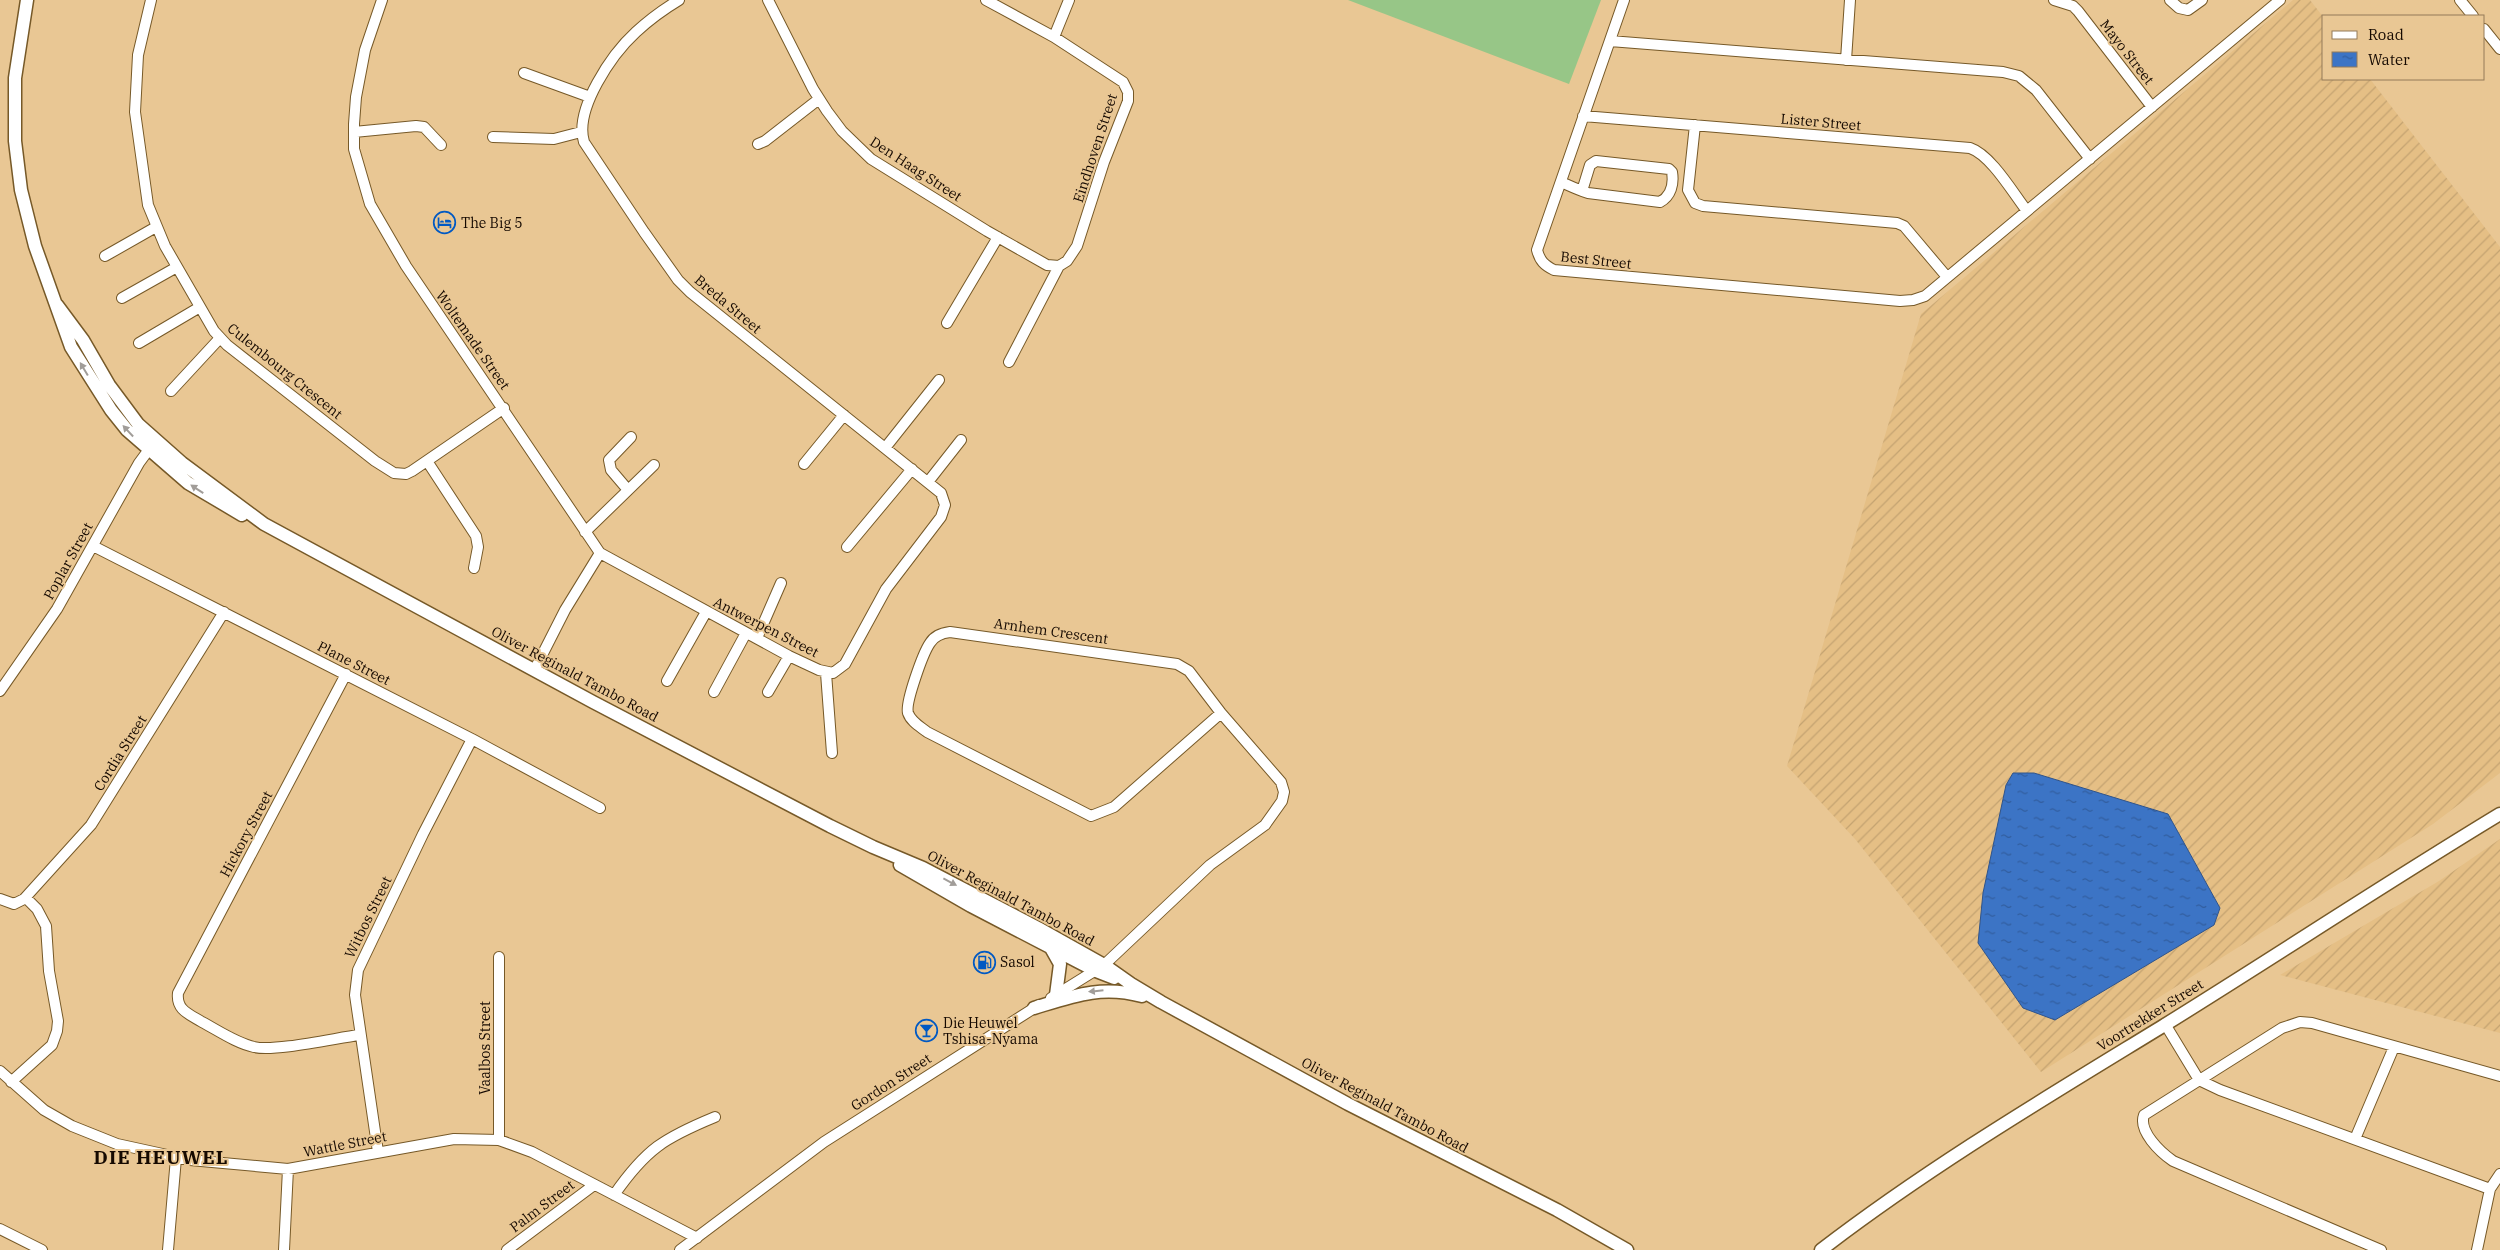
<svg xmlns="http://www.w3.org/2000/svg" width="2500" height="1250" viewBox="0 0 2500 1250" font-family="'IBM Plex Serif',serif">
<defs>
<pattern id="industrial-furrows" width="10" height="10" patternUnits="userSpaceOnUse" patternTransform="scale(1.25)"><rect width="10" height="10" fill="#e5bf85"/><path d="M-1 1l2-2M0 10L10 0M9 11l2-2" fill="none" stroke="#c4a371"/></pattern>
<pattern id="water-ripples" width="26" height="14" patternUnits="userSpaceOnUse" patternTransform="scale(1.25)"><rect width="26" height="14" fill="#3c74c5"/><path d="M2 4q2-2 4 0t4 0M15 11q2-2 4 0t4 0" fill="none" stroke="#315d9e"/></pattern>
</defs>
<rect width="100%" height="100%" fill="#e9c794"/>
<path fill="url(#industrial-furrows)" d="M2293,0H2310L2324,18V79H2370L2500,247V773L2433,824L2041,1072L1855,839L1787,766L1921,314Z
M2500,839V1033L2280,975L2439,881Z"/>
<path fill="#97c687" d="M1348,0H1601L1569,84Z"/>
<path fill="url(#water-ripples)" stroke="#30548a" d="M2013,773H2034L2168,814L2220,908L2214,925L2055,1020L2023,1008L1978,943L1983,893L2006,785Z"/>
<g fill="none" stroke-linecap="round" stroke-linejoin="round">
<defs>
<path id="minor" d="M151,0L138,55L135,112L148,205L165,246L214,331L227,345L375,461L394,473L406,474L412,471L504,408
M382,0L365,50L356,97L354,124V149L370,204L406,266L600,553L565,610L535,669
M768,0L813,89L827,111L842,131L871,159L987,231L1047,265L1059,266
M986,0L1054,37L1123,82L1128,92V101L1104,162L1077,246L1067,261L1059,266
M1624,0L1537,250C1540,261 1544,265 1554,270L1900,301L1913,300L1925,296L2280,0
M2054,0L2073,6L2078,11L2152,107
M2170,0L2179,8L2188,10L2202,0
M2460,0L2473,16
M2484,29L2500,49
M1054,37L1069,0
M1610,41L2003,72L2019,76L2036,90L2090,159
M1846,60L1850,0
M524,73L590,97
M1583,116L1970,148C1991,155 2013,193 2027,211
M1695,125L1688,190L1695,203L1703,206L1897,223L1904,226L1947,277
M354,132L416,126L424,127L441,145
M493,137L554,139L581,132
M758,144L765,141L819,99
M1561,182C1570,186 1578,190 1588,193L1660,202C1671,196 1674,184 1672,172L1669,169L1596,161L1590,165L1582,191
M105,256L156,227
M122,298L177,267
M947,323L998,237
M139,343L200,307
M1009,362L1059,266
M171,391L220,338
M885,448L939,380
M427,461L476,536L478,547L474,568
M804,464L844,415
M928,482L961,440
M628,490L611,470L609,460L631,437
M585,532L654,465
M93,546L472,739L600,808
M847,547L912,469
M600,553L789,656L819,670L833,673L845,664L886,589L941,517L945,505L941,493L690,292L678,280L644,232L584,142C574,109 612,54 636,32C649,20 664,9 679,0
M757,638L781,583
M826,673L832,753
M346,674L178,993C176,1010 189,1014 202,1022C219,1031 236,1043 254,1047C274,1052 336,1038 359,1035
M667,681L706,612
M0,691L57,609L139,463L153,444
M714,692L746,633
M768,692L789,656
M0,899L14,904L24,899L91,825L224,612
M1051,998L1104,965L1210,865L1265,825L1282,801L1284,792L1281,782L1221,713L1189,671L1177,664L950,632C942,633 934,636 930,643C923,653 905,703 908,713C911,722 921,727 927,732L1091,816L1114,807L1221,713
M2165,1024L2199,1080L2220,1090L2490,1189
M0,1071L44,1110L72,1126L117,1144L190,1160L288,1169L454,1139L499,1140L532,1152L697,1238
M11,1082L52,1045L57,1031L58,1021L49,971L46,926L37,909L26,898
M2355,1139L2394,1047
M499,1140V957
M378,1152L355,995L358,970L423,834L472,739
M614,1195C646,1149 664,1138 715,1117
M0,1229L42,1250
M168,1250L176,1158
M284,1250L288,1169
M507,1250L594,1185
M680,1250L824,1142L1039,1005
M2381,1250L2173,1161C2160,1152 2138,1131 2144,1115L2282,1028L2300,1022L2312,1023L2500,1076
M2477,1250L2490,1189L2500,1174"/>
<path id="major" d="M27,0L15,78V141L21,190L35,246L71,347L111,410L127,430L188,483L242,515
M57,305L83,340L109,385L138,424L182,463L264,524L593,702L830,826L873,847L923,868L1038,928L1104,965L1131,984L1161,1002L1348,1104L1557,1210L1627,1250
M900,865L971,906L1096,971L1114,978
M1051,948L1060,964L1056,995
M1034,1008C1073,996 1101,985 1142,996
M1821,1250C1929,1167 2047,1097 2163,1026C2276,956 2386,883 2500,814"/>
</defs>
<use href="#minor" stroke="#765928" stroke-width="12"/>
<use href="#major" stroke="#765928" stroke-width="15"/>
<use href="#minor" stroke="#fff" stroke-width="10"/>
<use href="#major" stroke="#fff" stroke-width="12"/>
</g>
<defs><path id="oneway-solid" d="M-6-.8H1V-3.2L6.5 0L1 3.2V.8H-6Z" transform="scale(1.25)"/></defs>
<g fill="#a19d99">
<use href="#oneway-solid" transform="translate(84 369) rotate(-121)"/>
<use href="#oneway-solid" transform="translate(128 431) rotate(-133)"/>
<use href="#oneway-solid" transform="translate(197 489) rotate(-147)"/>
<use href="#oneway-solid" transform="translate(950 882) rotate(28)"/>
<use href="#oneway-solid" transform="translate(1096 991) rotate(174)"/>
</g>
<defs>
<symbol id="hotel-ring" viewBox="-11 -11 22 22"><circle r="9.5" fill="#e9c794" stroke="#0159c3" stroke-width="1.5"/><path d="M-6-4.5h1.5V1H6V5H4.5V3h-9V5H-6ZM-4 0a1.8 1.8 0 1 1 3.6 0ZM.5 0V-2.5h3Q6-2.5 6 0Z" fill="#0159c3"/></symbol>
<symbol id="fuel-ring" viewBox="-11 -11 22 22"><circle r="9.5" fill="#e9c794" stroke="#0159c3" stroke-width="1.5"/><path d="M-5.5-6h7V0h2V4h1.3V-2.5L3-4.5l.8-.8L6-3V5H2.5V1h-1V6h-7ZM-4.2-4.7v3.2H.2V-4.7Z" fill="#0159c3"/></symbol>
<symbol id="bar-ring" viewBox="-11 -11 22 22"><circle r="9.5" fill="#e9c794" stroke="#0159c3" stroke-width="1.5"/><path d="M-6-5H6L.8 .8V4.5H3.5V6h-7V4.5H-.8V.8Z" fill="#0159c3"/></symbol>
</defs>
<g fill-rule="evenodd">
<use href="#hotel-ring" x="432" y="210" width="25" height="25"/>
<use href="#fuel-ring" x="972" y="950" width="25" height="25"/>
<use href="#bar-ring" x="914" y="1018" width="25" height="25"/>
</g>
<g text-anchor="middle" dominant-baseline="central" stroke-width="4" stroke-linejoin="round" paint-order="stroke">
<g font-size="14" fill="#150900" stroke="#e9c794">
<text transform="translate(2127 52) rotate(52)">Mayo Street</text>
<text transform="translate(1821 122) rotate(5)">Lister Street</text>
<text transform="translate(1095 148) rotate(-72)">Eindhoven Street</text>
<text transform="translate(916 169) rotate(33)">Den Haag Street</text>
<text transform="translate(1596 260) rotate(6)">Best Street</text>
<text transform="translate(728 304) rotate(40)">Breda Street</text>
<text transform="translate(473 340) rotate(55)">Woltemade Street</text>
<text transform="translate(285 371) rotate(39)">Culembourg Crescent</text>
<text transform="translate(68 561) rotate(-61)">Poplar Street</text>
<text transform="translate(766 627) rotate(27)">Antwerpen Street</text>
<text transform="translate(1051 631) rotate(8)">Arnhem Crescent</text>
<text transform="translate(354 663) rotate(27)">Plane Street</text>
<text transform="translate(575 674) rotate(28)">Oliver Reginald Tambo Road</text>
<text transform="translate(120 753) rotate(-58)">Cordia Street</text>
<text transform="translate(246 834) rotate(-62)">Hickory Street</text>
<text transform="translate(1011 898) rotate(28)">Oliver Reginald Tambo Road</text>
<text transform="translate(368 917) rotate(-64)">Witbos Street</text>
<text transform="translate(2150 1015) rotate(-32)">Voortrekker Street</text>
<text transform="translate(485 1048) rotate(-90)">Vaalbos Street</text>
<text transform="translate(891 1082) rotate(-33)">Gordon Street</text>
<text transform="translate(1385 1105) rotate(28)">Oliver Reginald Tambo Road</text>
<text transform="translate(345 1144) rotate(-11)">Wattle Street</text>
<text transform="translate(542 1206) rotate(-37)">Palm Street</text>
</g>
<g font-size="14" fill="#150900" stroke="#e9c794" text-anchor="start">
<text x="461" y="223">The Big 5</text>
<text x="1000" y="962">Sasol</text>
<text x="943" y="1023">Die Heuwel<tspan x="943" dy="16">Tshisa-Nyama</tspan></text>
</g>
<g font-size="19" font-weight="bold" letter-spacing="1" fill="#150900" stroke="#e9c794">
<text x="161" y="1157">DIE HEUWEL</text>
</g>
</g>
<rect x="2322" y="15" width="162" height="65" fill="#e9c794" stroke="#947b59"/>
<rect x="2332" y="31" width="25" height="8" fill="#ffffff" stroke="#947b59"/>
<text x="2368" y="40" font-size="15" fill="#150900">Road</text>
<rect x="2332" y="52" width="25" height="15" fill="url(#water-ripples)" stroke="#947b59"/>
<text x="2368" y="65" font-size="15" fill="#150900">Water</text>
</svg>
